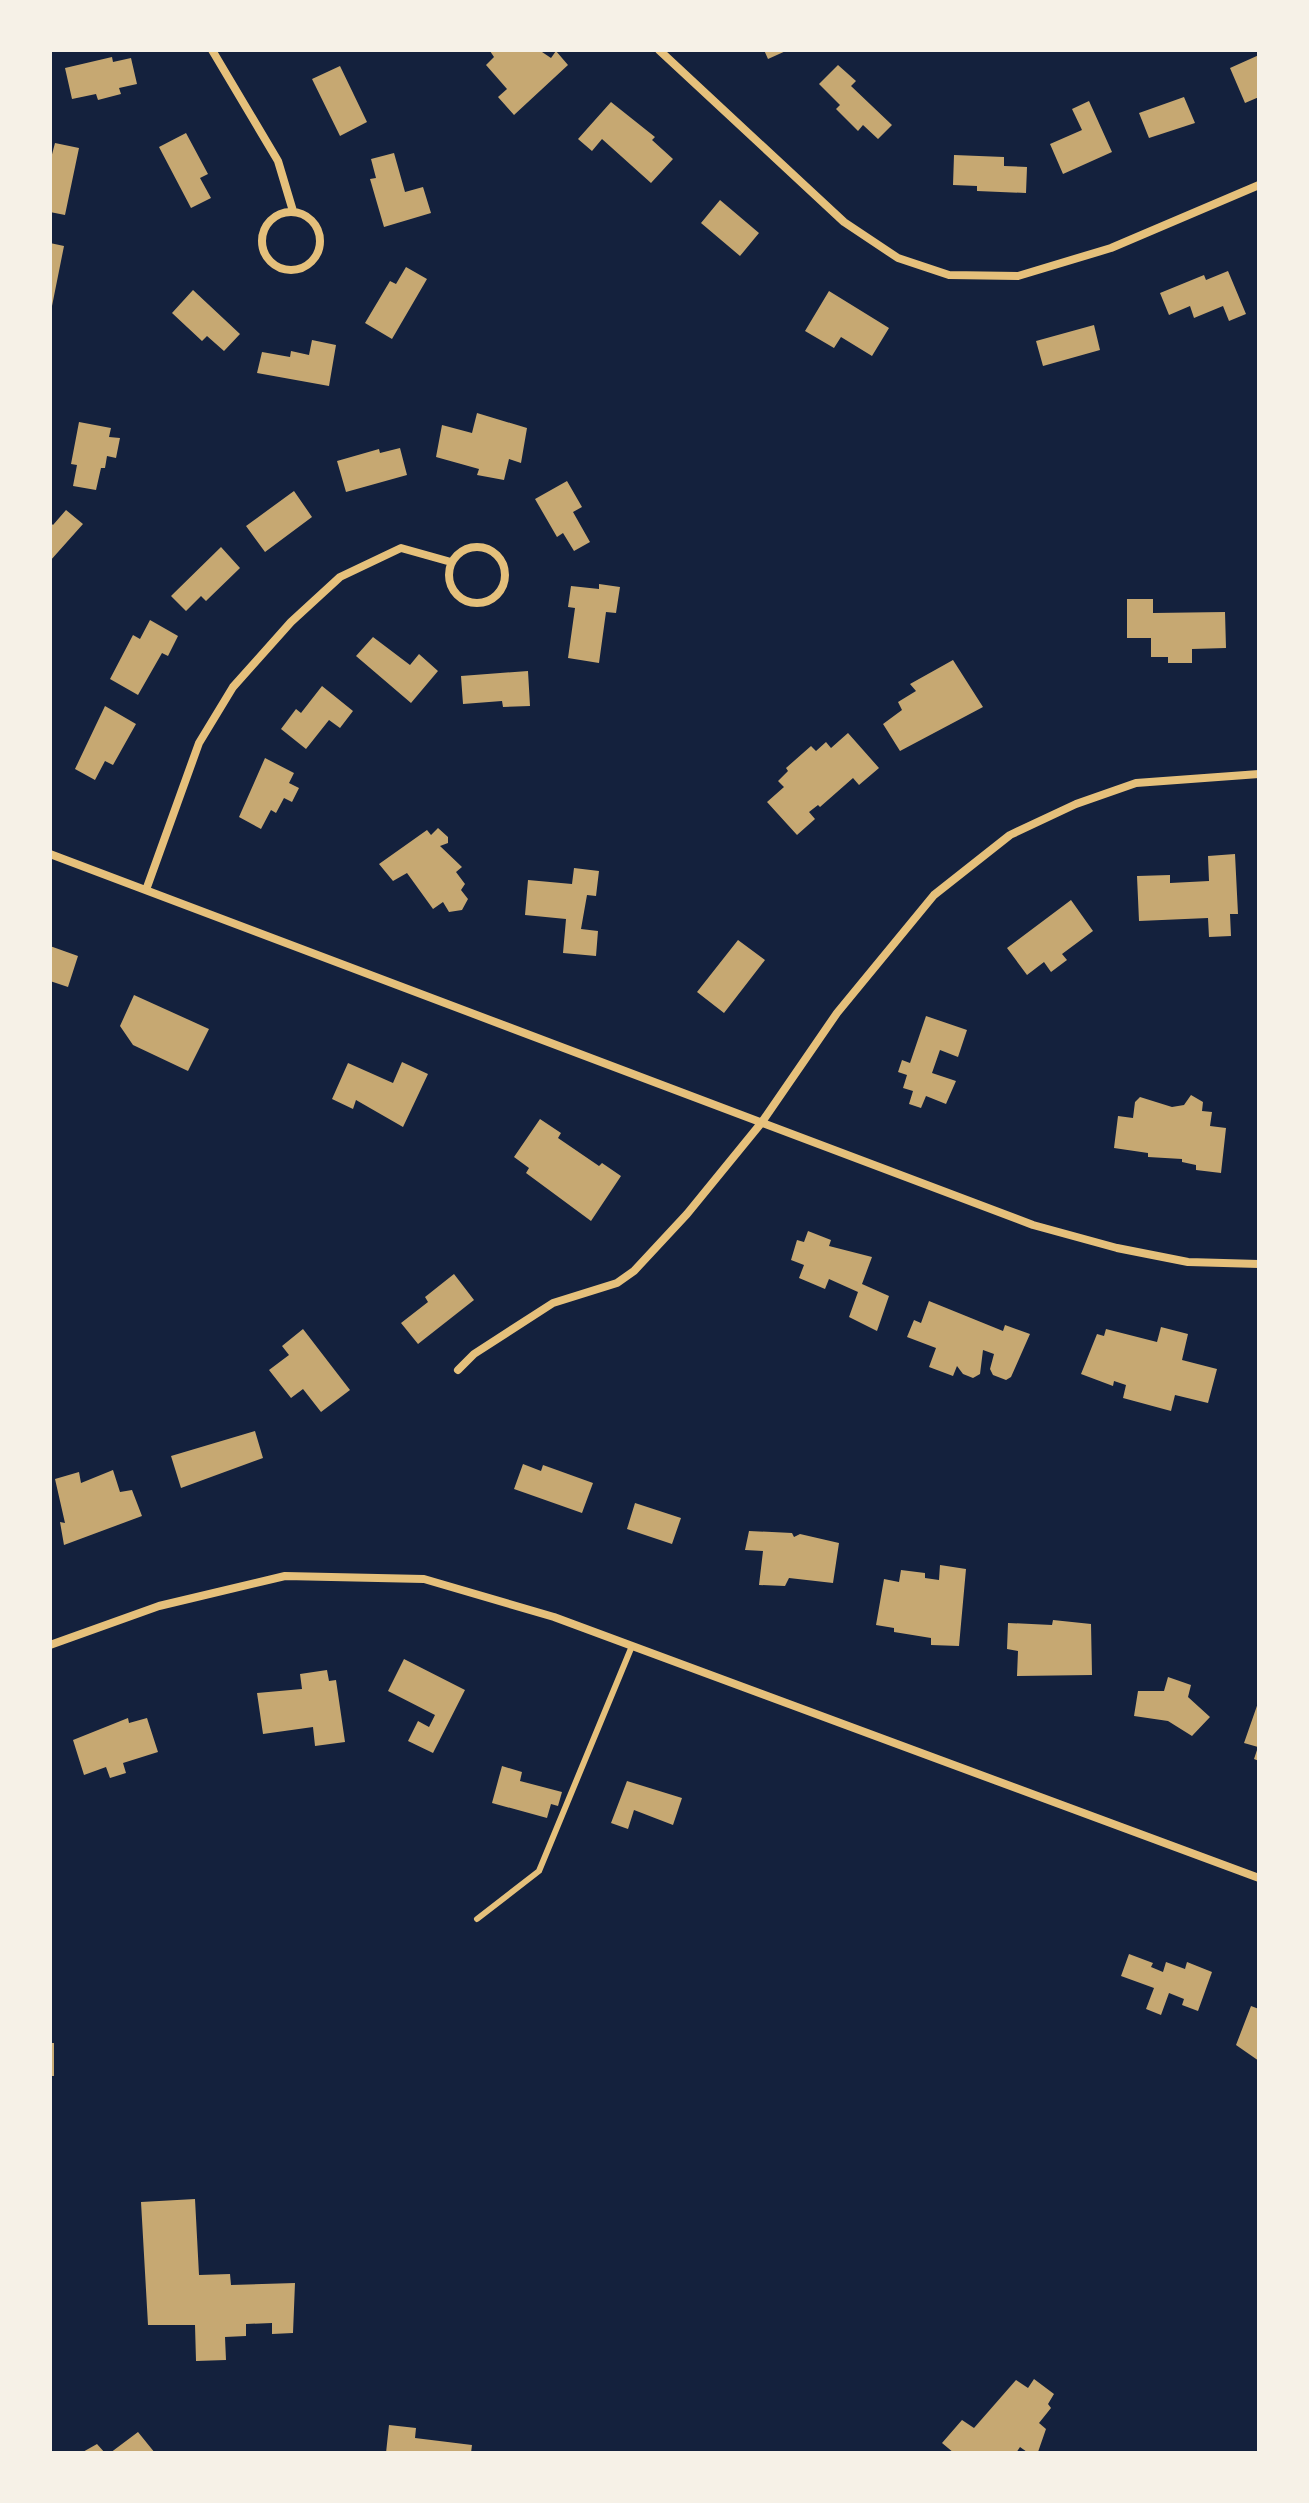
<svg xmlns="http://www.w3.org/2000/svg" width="1309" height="2503" viewBox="0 0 1309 2503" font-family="'Alegreya Sans',sans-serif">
<rect width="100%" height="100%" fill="#14213d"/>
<path fill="#c6a872" d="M539,50L551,58L556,51L568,65L514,115L498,97L507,89L486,65L494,57L490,51Z
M764,50H788L768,59Z
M1259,55V97L1245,103L1230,68Z
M112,57L113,62L131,58L137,84L119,88L121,94L98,100L96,94L72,99L65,68Z
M838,65L856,81L851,86L892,125L878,139L863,125L858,131L836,109L840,105L819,84Z
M340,66L367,122L340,136L312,79Z
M1184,97L1195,123L1149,138L1139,113Z
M1089,101L1112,152L1063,174L1050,144L1082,130L1072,109Z
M611,102L655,137L652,140L673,159L651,183L602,139L592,151L578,139Z
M186,133L208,174L200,178L211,198L191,208L159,147Z
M55,143L79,148L65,215L50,212V162Z
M394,153L405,192L423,187L431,213L384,227L370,179L376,178L371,159Z
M954,155L1004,157V166L1027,167L1026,193L977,191V186L953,185Z
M720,200L759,233L740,256L701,223Z
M50,243L64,246L51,311H50Z
M406,267L427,279L392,339L365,323L390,281L396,284Z
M1228,271L1246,314L1229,321L1223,306L1194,318L1190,306L1169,315L1160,293L1204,275L1206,280Z
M193,290L240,334L224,351L207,336L202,341L172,313Z
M829,291L889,328L872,356L841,337L834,348L805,331Z
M1094,325L1100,350L1043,366L1036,341Z
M312,340L336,345L329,386L257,373L262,352L290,357L291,351L309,355Z
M477,413L527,428L521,463L509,459L504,480L477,475L479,469L436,457L442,425L472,433Z
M79,422L111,428L109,437L120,438L116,458L107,456L105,468H101L96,490L73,486L77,465L71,464Z
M400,448L407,475L346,492L337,461L379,449L380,453Z
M567,481L582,507L573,512L590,542L574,551L563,533L557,537L535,499Z
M294,491L312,517L265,552L246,526Z
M66,510L83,524L50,561V522L53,525Z
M221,547L240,568L206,601L201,596L186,611L171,596Z
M599,584L620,587L616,613L606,612L599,663L568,658L575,608L568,607L571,586L599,589Z
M1127,599H1153V613L1225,612L1226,648L1192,649V663H1168V657H1151V638H1127Z
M150,620L178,636L168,656L162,653L138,695L110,679L133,635L140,639Z
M373,637L410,665L419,654L438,671L411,703L356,656Z
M953,660L983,707L900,751L883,724L902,710L898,702L916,691L910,684Z
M528,671L530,706L503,707L502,701L463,704L461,676Z
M322,686L353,711L340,728L329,720L306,749L281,729L296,709L301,713Z
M105,706L136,724L113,765L105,761L95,780L75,769Z
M848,733L879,768L859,785L853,778L820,807L818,805L809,812L815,819L797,835L767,802L784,787L778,781L788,771L786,768L811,746L816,751L826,742L831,748Z
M265,758L294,773L289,783L299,788L292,802L284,798L276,813L271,810L261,829L239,817Z
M438,828L448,837V843L440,846L462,867L456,872L465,884L461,890L468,899L462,910L449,912L443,902L433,909L407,873L393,881L379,864L427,830L431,835Z
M1235,854L1238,914H1230L1231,936L1209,937L1208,918L1139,921L1137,876L1170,875V883L1209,881L1208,856Z
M574,868L599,871L596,896L587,895L581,929L598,931L596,956L563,953L566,919L525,915L528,880L572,884Z
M1071,900L1093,931L1062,954L1067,960L1051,972L1044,962L1027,975L1007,948Z
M738,940L765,960L724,1013L697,992Z
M50,946L78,956L68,987L50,981Z
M134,995L209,1029L188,1071L133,1045L120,1026Z
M926,1016L967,1030L958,1057L940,1050L932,1073L956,1081L946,1104L926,1096L921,1108L909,1104L913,1091L903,1088L907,1075L898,1072L902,1060L910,1063Z
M402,1062L428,1074L403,1127L356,1100L353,1109L332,1099L348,1063L393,1083Z
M1191,1095L1203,1102L1202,1111L1212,1112L1210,1126L1226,1128L1221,1173L1196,1170V1165L1182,1162V1159L1148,1157V1153L1114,1148L1118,1116L1133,1118L1135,1102L1140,1097L1172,1107L1184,1105Z
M540,1119L561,1133L558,1138L599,1166L602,1163L621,1176L591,1221L526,1173L529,1168L514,1157Z
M808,1231L831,1240L829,1246L872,1257L862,1284L889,1296L877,1331L849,1317L858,1292L829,1279L825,1289L799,1278L804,1265L791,1260L797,1240L804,1242Z
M454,1274L474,1300L418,1344L401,1323L428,1302L425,1297Z
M929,1301L1003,1331L1005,1325L1030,1334L1011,1377L1006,1380L993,1375L990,1369L994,1354L983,1350L980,1374L973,1378L963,1374L957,1366L953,1376L929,1367L936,1348L907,1337L914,1320L921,1323Z
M1161,1327L1188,1334L1182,1360L1217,1369L1208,1403L1175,1395L1171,1411L1123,1398L1126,1385L1114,1381L1113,1386L1081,1374L1097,1334L1104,1336L1106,1329L1157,1342Z
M303,1329L350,1390L321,1412L303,1389L291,1398L269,1370L289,1355L282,1346Z
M255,1431L263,1458L181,1488L171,1456Z
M523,1464L541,1471L543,1465L593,1483L582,1513L514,1489Z
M113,1470L120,1492L132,1490L142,1516L64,1545L60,1522L65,1523L55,1479L79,1472L81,1483Z
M635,1503L681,1518L672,1544L627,1529Z
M749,1531L792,1533L794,1537L800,1534L839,1543L833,1583L789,1578L785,1586L759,1585L763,1551L745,1550Z
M940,1565L966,1569L959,1646L931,1645V1638L894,1632V1628L876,1625L884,1579L899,1582L901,1570L925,1573V1578L939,1580Z
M1053,1620L1091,1624L1092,1675L1017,1676L1018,1651L1007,1649L1008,1623L1052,1625Z
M404,1659L465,1690L433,1753L408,1741L418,1721L429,1727L435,1715L388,1691Z
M327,1670L329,1681L336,1680L345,1742L315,1746L313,1727L263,1734L257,1693L302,1689L300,1674Z
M1168,1677L1191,1685L1188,1697L1210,1717L1192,1736L1168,1721L1134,1716L1138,1691H1164Z
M1259,1700V1761L1254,1759L1258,1747L1244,1743Z
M128,1718L129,1723L147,1718L158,1752L123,1763L126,1773L110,1778L106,1767L84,1775L73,1740Z
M502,1766L522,1772L520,1781L562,1792L558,1806L551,1804L547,1818L492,1803Z
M627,1781L682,1798L673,1825L634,1810L628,1829L611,1823Z
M1129,1954L1153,1963L1151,1967L1163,1972L1166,1962L1185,1969L1187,1962L1212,1972L1198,2011L1182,2005L1184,1999L1169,1993L1161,2015L1146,2009L1154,1988L1121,1976Z
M1251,2006L1259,2009V2061L1236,2045Z
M50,2043H54V2076H50Z
M195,2199L199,2275L230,2274L231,2285L295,2283L293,2333L272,2334V2323L246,2324V2336L225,2337L226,2360L196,2361L195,2325H148L141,2202Z
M1034,2379L1054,2394L1048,2404L1051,2408L1039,2423L1046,2429L1038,2452H1027L1020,2447L1016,2453H954L942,2443L962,2420L974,2428L1016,2380L1028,2388Z
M389,2425L416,2428L415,2438L472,2445L471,2453H386Z
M138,2432L155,2453H110Z
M97,2444L105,2453H81Z"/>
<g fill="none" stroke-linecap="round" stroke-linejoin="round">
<path stroke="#e5c07b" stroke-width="6" d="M477,1919L539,1871L632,1646"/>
<path stroke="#e5c07b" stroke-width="8" d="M212,50L278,161L293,211
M659,50L844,222L898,258L949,275L1018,276L1111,248L1259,185
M262 241a29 29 0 1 1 58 0a29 29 0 1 1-58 0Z
M449 575a28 28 0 1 1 56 0a28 28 0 1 1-56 0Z
M50,854L1033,1225L1117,1248L1188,1262L1259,1264
M146,890L199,743L233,687L291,622L340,577L401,548L451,562
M458,1370L474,1354L553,1303L617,1283L634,1271L687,1214L762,1122L837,1013L934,895L1010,835L1076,804L1136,783L1259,774
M50,1645L159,1606L285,1576L424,1579L554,1617L1259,1878"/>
</g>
<rect width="1309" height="2503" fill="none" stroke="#f6f1e7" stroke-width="104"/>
</svg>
